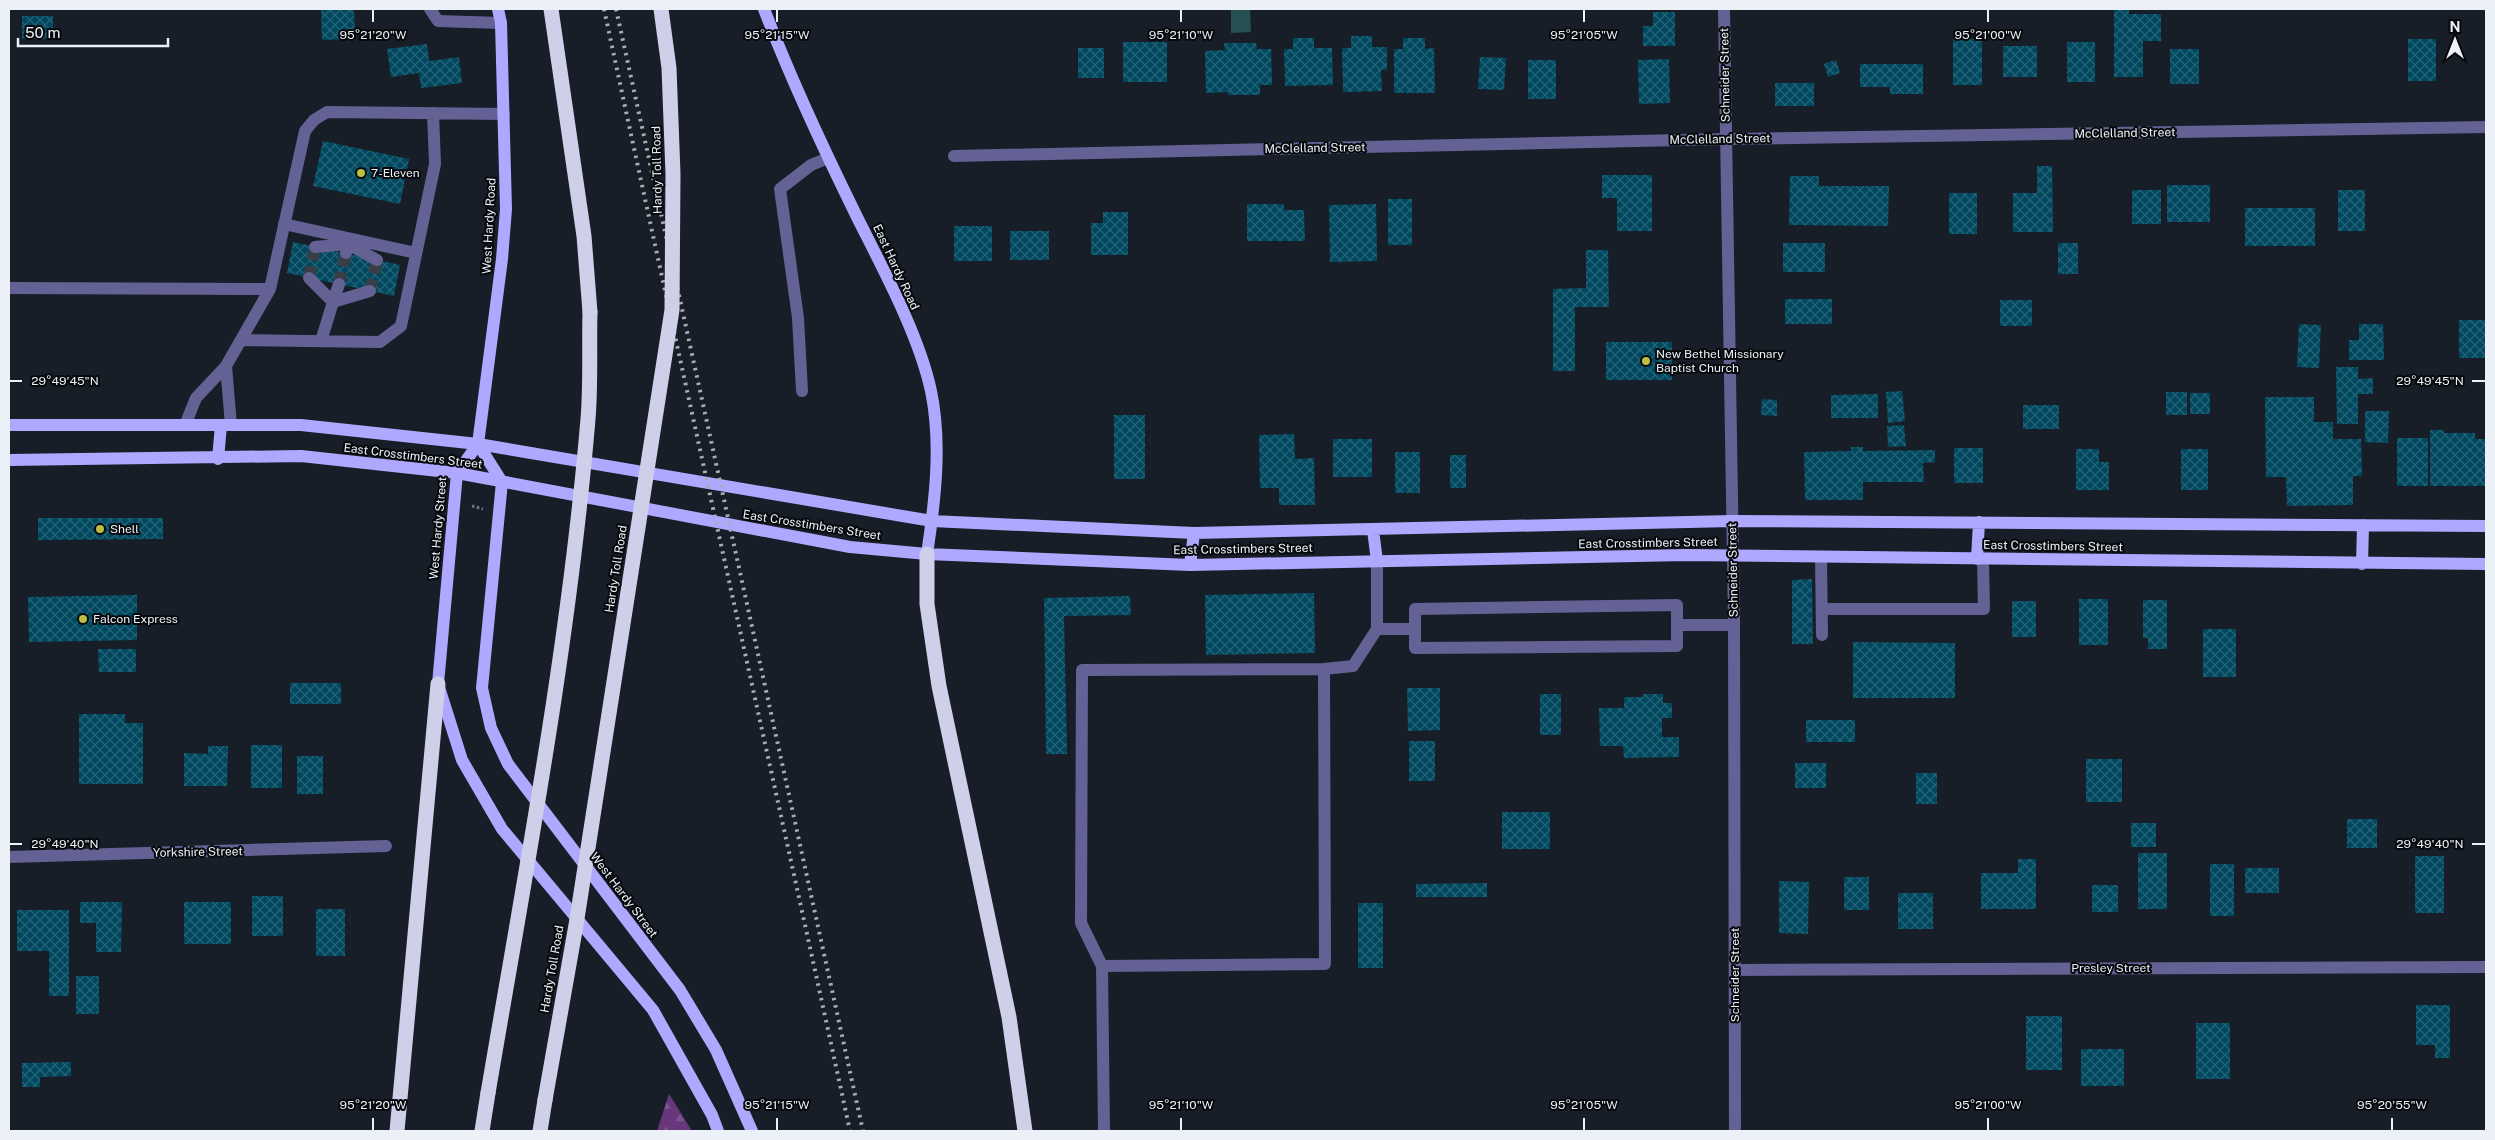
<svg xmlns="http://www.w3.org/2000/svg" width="2495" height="1140" viewBox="0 0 2495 1140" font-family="'Public Sans',sans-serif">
<defs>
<pattern id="forest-firs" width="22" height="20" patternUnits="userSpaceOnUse" patternTransform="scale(1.25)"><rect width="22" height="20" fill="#68367b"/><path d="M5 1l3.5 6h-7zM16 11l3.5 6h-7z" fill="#7e548e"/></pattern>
<pattern id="building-cross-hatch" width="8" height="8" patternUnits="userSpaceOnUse" patternTransform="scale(1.25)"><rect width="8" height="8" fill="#00485f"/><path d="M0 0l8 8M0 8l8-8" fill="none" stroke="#256377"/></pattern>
</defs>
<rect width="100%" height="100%" fill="#171e28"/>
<path fill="url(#forest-firs)" d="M669,1094L692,1131H657Z"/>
<path fill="#255153" d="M1231,9H1250L1251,32L1231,33Z"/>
<path fill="url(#building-cross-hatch)" d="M321,9H354L355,39L322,40Z
M2114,9H2129V14H2161V41H2143V77H2114Z
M1653,12H1675V46H1643V26H1653Z
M22,16H53V39H22Z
M1351,36H1372V47H1387V70H1381L1382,91L1343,92L1342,48H1351Z
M1293,38H1314V48H1332L1333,85L1285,86L1284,49H1293Z
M1403,38H1425V49L1434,48L1435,93H1394V49H1403Z
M1953,39H1982V85H1953Z
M2408,39H2436V81H2408Z
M1123,42H1167V82H1123Z
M2067,42H2095V82H2067Z
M1224,43H1256L1257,49H1271L1272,85H1260V95H1228V92L1206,93L1205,51L1225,50Z
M427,44L429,61L459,57L462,83L421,88L419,73L391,77L387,49Z
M2003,46H2037V77H2003Z
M1078,48H1104V78H1078Z
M2170,49H2199V84H2170Z
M1480,57L1506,58L1504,90L1478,89Z
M1669,59L1670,103L1639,104L1638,60Z
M1528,60H1556V99H1528Z
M1836,60L1840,73L1828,77L1824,64Z
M1860,64H1923V94H1890V87H1860Z
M1775,83H1814V106H1775Z
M323,141L409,159L400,204L313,186Z
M2037,166H2052L2053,232H2013V193H2037Z
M1602,175H1652V231H1617V198H1602Z
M1790,176H1819V186H1889L1888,226L1789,225Z
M2167,185H2210V222H2167Z
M2132,190H2161V224H2132Z
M2338,190H2365V231H2338Z
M1949,193H1977V234H1949Z
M1388,199H1412V245H1388Z
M1247,204H1284V210H1304L1305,241H1247Z
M1376,204L1377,261L1330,262L1329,205Z
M2245,208H2315V246H2245Z
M1103,212H1128V255H1091V223H1103Z
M954,226H992V261H954Z
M1010,231H1049V260H1010Z
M293,242L400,265L394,296L287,273Z
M1783,243H1825V272H1783Z
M2058,243H2078V274H2058Z
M1586,250H1608L1609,307H1575V371H1553V289L1586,288Z
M1785,299H1832V324H1785Z
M2000,300H2032V326H2000Z
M2459,320H2486V358H2459Z
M2299,324L2321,325L2319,368L2297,367Z
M2359,324H2383L2384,360H2349V340H2359Z
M1606,342H1672V380H1606Z
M2336,367H2358V379L2373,378V394H2358V424H2337Z
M1902,391L1905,421L1888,423L1886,392Z
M2166,392H2187V415H2166Z
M2190,393H2210V414H2190Z
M1878,394V418H1831V395Z
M2265,397H2314V422H2333V439H2361L2362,476H2353V505L2287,506L2286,477H2266Z
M1762,399L1777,400V416L1761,415Z
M2023,405H2059V429H2023Z
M2365,411H2389L2388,443L2365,442Z
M1114,415H1145V479H1114Z
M1904,425L1906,446L1888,447L1887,426Z
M2430,430H2444V433H2475V439H2486V486H2430Z
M1294,434L1295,459L1314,458L1315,505H1279V488H1260L1259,435Z
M2397,438H2428V486H2397Z
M1333,439H1372V477H1333Z
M1851,447H1863V451L1935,450V462L1923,463L1924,482H1863V500H1805L1804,452L1851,451Z
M1954,448H1983V483H1954Z
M2076,449H2099V462H2109V490H2076Z
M2181,449H2208V490H2181Z
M1395,452H1420V493H1395Z
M1450,455H1466V488H1450Z
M38,518H163V539L38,540Z
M1812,579L1813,644H1792V580Z
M1314,593L1315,653L1206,655L1205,595Z
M137,595V640L29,642L28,597Z
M1130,596L1131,615L1064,616L1067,754H1046L1044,598Z
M2079,599H2108V645H2079Z
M2143,600H2167V649H2148V638H2143Z
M2012,601H2036V637H2012Z
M2203,629H2236V677H2203Z
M1853,642L1955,643V698H1853Z
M98,649H136V672H99Z
M290,683H341V704H290Z
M1407,688H1440V730L1408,731Z
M1540,694H1561V735H1540Z
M1643,694H1663V703H1672V718H1662V737H1679V757L1624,758L1623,746H1600L1599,708H1624V697H1643Z
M79,714H125V723H143V784H79Z
M1806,720H1855V742H1806Z
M1409,741H1435V781H1409Z
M251,745H282V788H251Z
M208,746H228L227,786H184V753L208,754Z
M297,756H323V794H297Z
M2086,759H2122V802H2086Z
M1795,763H1826V788H1795Z
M1916,773H1937V804H1916Z
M1502,812H1550V849H1502Z
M2347,819H2377V848H2347Z
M2131,823H2156V847H2131Z
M2138,853H2167V909H2138Z
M2415,856H2444V913H2415Z
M2018,859H2036V909H1981V873H2018Z
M2210,864H2234V916H2210Z
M2245,868H2279V893H2245Z
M1844,877H1869V910H1844Z
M1779,881L1809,882L1808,934L1779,933Z
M1487,883V897H1416V884Z
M2092,885H2118V912H2092Z
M1898,893H1933V929H1898Z
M252,896H283V936H252Z
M80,902H122L121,952H96V923H80Z
M184,902H231V944H184Z
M1358,903H1383V968H1358Z
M316,909H345V956H316Z
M17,910H69V996H49V951H17Z
M76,976H99V1014H76Z
M2416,1005H2450V1058H2435V1045H2416Z
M2026,1016H2062V1070H2026Z
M2196,1023H2230V1079H2196Z
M2081,1049H2124V1086H2081Z
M71,1062V1076L40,1077V1087H22V1063Z"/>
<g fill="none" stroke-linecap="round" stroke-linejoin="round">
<path stroke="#373e47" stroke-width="12" stroke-dasharray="12 6" stroke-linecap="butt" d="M309,278L315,247
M339,284L346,253
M370,291L377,260"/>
<path stroke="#6f757e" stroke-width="3" stroke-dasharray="2.5 2.5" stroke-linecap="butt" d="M472,506L483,509"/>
<path stroke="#646195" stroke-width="12" d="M430,9L438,21L501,23
M1724,9L1734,620L1735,1131
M954,156L1726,139L2486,127
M284,224L416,253
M315,247L348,244L350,239
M346,253L348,244L377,260
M309,278L333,302L321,341
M339,284L333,302L370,291
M9,288L270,289
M241,340L380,342L401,326L435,164L433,113
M226,366L231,425
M802,391L798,318L780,189L811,165L828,158
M185,425L196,398L226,366L270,289L305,131L314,120L327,112L504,114
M1821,557L1822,635
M1822,609H1984L1983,559
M1677,625H1734
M1377,629H1415V609L1677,605V646L1415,648V629
M9,857L386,846
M1102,966L1325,964L1324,669
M1735,970L2486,967
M1104,1131L1102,966L1081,923L1082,670L1324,669L1353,666L1377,629V561"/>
<path stroke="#aea8ff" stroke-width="12" d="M498,9L501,23L506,209L502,259L478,444L457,473L438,684L462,760L502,829L653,1010L712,1115L718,1131
M764,9C791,80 823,148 857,217C883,269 919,335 931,391C942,444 935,501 927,554
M9,425H301L478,444L932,521L1194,533L1732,521L2486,526
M478,444L502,482L482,688L491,728L508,764L680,990L716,1050L752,1131
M218,459L221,425
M9,460L301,456L457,473L850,547L927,554L1190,565L1686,555L2486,564
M1373,530L1377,561
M1977,559L1979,522
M2362,564L2363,525
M1190,565L1194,533"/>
<path stroke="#d0cfea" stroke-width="15" d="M551,9L584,236L590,312
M927,554V604L939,686L1009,1017L1025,1131
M397,1131L438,684
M482,1131L488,1093
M540,1131L545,1100"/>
<path stroke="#a7adb5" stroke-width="4" stroke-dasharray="2.5 5" stroke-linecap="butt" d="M604,9C684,383 769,757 850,1131
M616,9L863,1131"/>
<path stroke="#d0cfea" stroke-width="15" d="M488,1093C526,869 569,645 588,419C591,383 589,347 590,312
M545,1100L576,925L672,310L673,174L669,68L661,9"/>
</g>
<path fill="none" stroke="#ecf1f8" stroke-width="2" d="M373,10V22M777,10V22M1181,10V22M1584,10V22M1988,10V22M10,381H22M2472,381H2485M10,844H22M2472,844H2485M373,1118V1130M777,1118V1130M1181,1118V1130M1584,1118V1130M1988,1118V1130M2392,1118V1130"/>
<g fill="#bbc044" stroke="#06080c" stroke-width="2">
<circle cx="361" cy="173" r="5"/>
<circle cx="1646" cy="361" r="5"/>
<circle cx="100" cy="529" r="5"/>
<circle cx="83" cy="619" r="5"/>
</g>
<g text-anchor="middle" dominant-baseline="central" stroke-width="4" stroke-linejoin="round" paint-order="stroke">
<g font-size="12" fill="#ecf1f8" stroke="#06080c">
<text transform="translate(1725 75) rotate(-91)">Schneider Street</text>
<text transform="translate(2125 133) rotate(-1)">McClelland Street</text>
<text transform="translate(1720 139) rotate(-1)">McClelland Street</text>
<text transform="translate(1315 148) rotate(-1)">McClelland Street</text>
<text transform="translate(657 170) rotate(-91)">Hardy Toll Road</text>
<text transform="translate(489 226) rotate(-87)">West Hardy Road</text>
<text transform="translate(896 267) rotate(65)">East Hardy Road</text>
<text transform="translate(413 456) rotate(7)">East Crosstimbers Street</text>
<text transform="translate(812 525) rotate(9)">East Crosstimbers Street</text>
<text transform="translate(438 528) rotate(-85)">West Hardy Street</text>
<text transform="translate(1648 543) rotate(-1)">East Crosstimbers Street</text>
<text transform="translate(2053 546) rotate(1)">East Crosstimbers Street</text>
<text transform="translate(1243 549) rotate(-1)">East Crosstimbers Street</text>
<text transform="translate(616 569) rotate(-81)">Hardy Toll Road</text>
<text transform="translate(1733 570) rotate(-91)">Schneider Street</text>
<text transform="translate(198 852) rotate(-1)">Yorkshire Street</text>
<text transform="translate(624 895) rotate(53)">West Hardy Street</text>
<text x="2111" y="968">Presley Street</text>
<text transform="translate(552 969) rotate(-80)">Hardy Toll Road</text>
<text transform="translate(1735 975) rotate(-90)">Schneider Street</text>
</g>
<g font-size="12" fill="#ecf1f8" stroke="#06080c" text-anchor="start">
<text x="371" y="173">7-Eleven</text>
<text x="1656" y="354">New Bethel Missionary<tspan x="1656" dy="14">Baptist Church</tspan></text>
<text x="110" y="529">Shell</text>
<text x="93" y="619">Falcon Express</text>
</g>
</g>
<g font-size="12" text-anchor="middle" fill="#ecf1f8" stroke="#06080c" stroke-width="4" stroke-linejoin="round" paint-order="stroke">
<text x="373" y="39">95°21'20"W</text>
<text x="777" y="39">95°21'15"W</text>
<text x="1181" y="39">95°21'10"W</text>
<text x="1584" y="39">95°21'05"W</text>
<text x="1988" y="39">95°21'00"W</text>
<text x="65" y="385">29°49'45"N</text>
<text x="2430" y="385">29°49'45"N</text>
<text x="65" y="848">29°49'40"N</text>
<text x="2430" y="848">29°49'40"N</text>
<text x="373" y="1109">95°21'20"W</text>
<text x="777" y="1109">95°21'15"W</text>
<text x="1181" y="1109">95°21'10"W</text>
<text x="1584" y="1109">95°21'05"W</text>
<text x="1988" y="1109">95°21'00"W</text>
<text x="2392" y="1109">95°20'55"W</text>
</g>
<rect width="2495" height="1140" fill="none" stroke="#ecf1f8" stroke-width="20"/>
<g transform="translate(2455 40)" stroke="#06080c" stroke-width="4" paint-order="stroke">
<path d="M0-4L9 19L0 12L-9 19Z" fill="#ecf1f8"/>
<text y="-8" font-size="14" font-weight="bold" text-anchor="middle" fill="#ecf1f8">N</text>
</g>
<path d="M18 38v8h150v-8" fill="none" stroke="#ecf1f8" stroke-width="2.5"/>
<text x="25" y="38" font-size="15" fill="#ecf1f8" stroke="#06080c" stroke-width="4" paint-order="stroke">50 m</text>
</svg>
